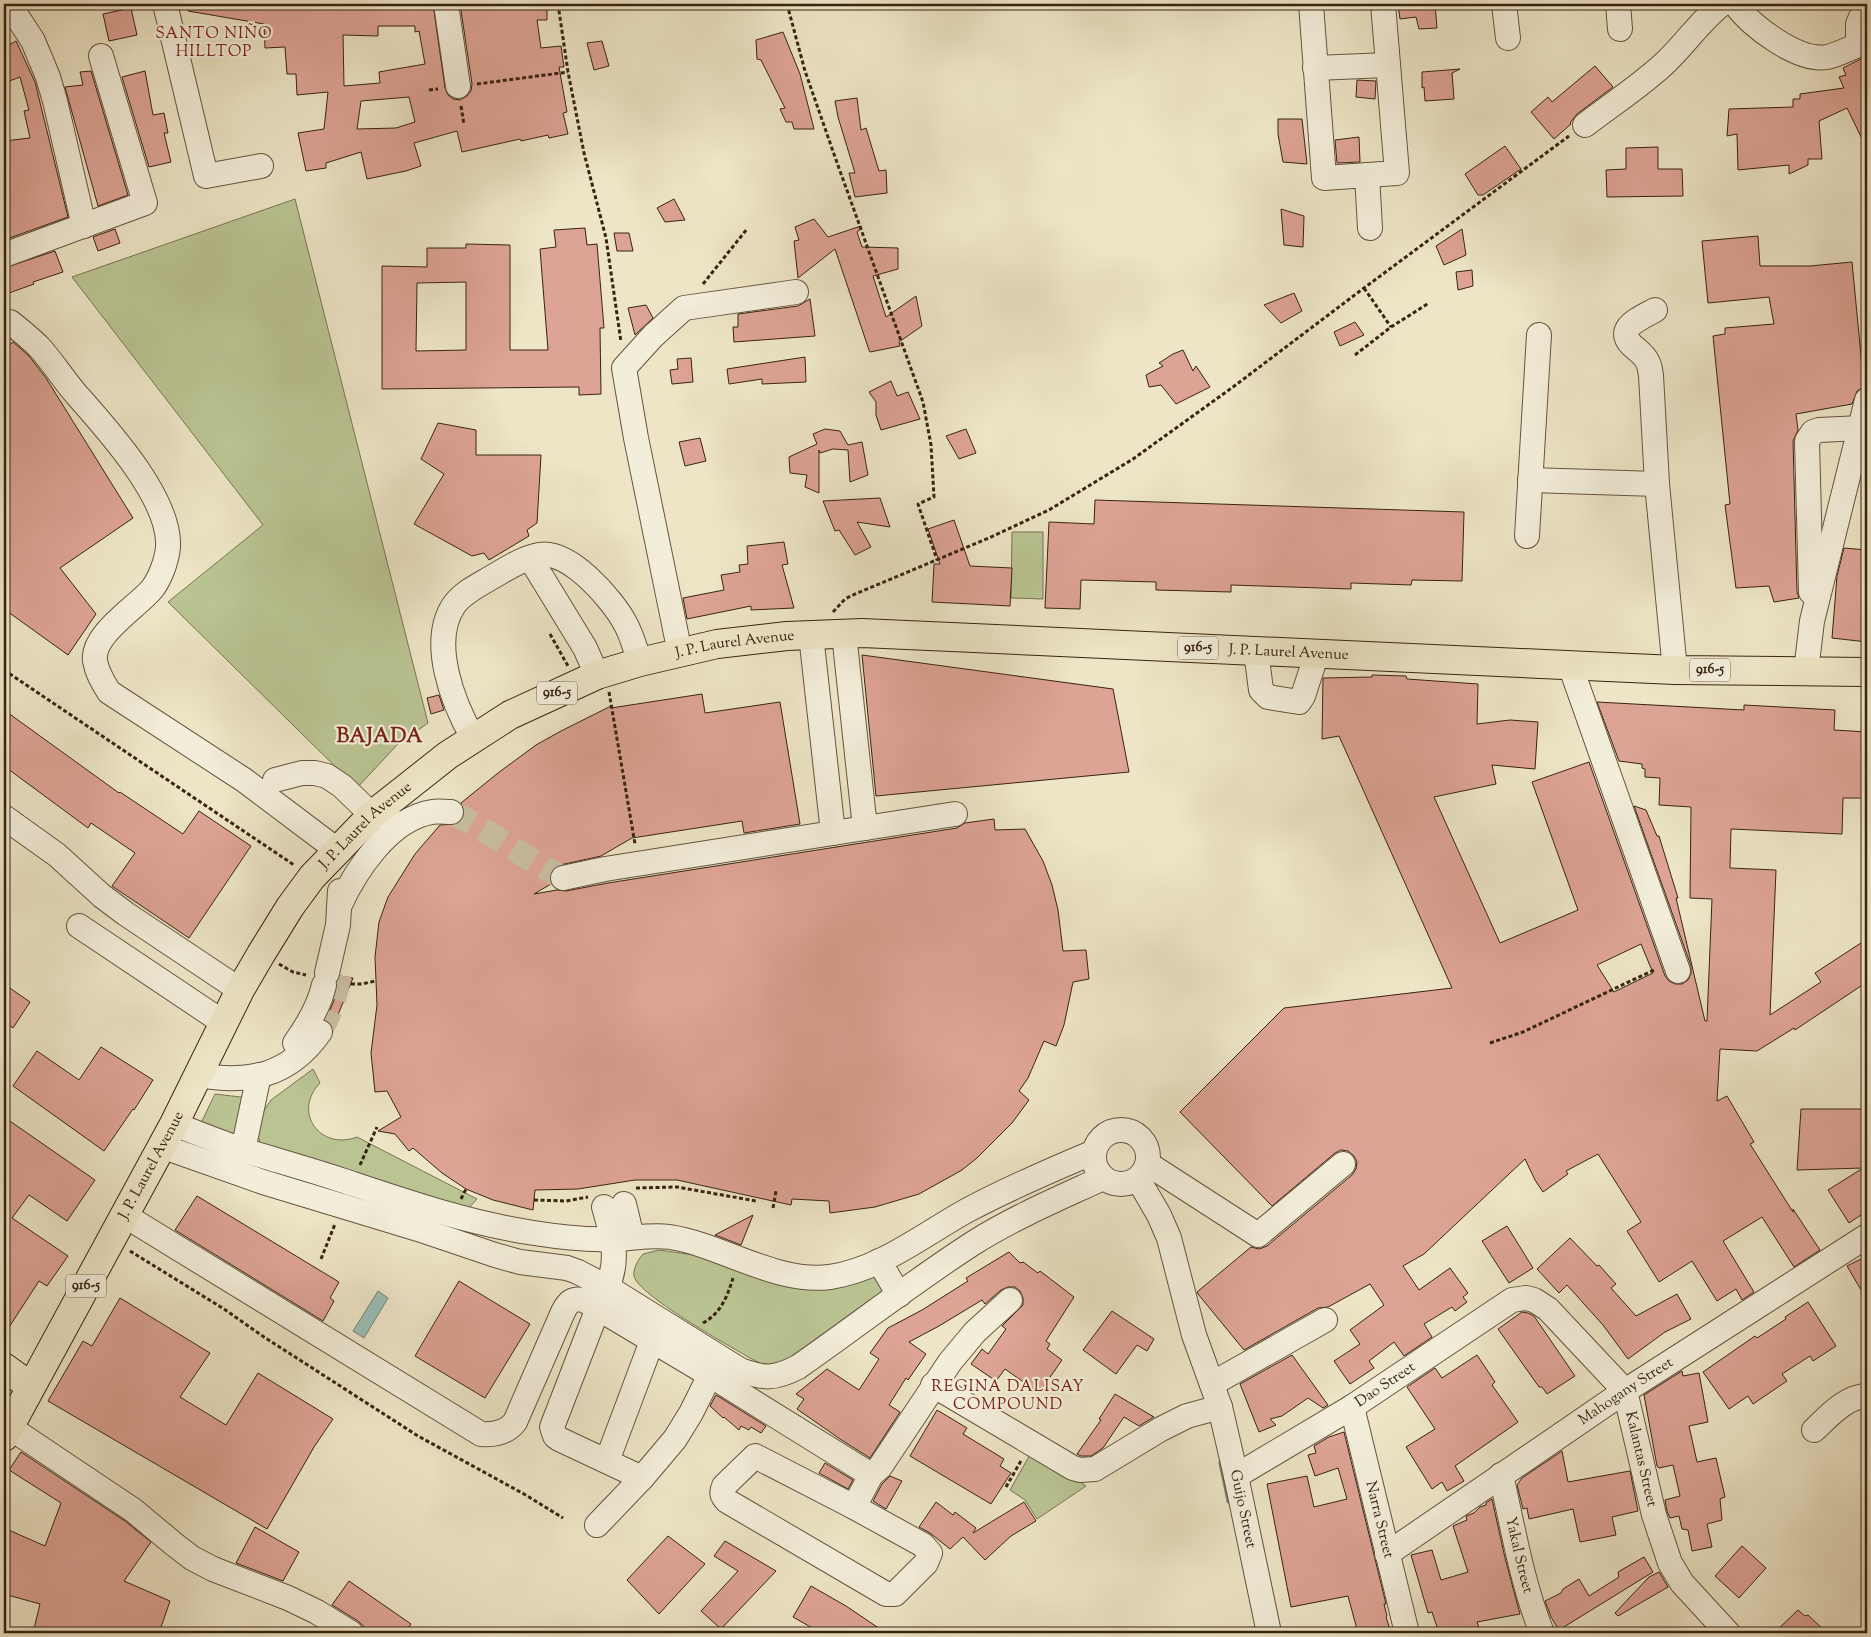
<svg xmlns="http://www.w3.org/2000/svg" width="1871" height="1637" viewBox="0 0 1871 1637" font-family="'Sorts Mill Goudy',serif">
<rect width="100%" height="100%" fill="#ede5c6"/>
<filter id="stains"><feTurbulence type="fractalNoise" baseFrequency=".004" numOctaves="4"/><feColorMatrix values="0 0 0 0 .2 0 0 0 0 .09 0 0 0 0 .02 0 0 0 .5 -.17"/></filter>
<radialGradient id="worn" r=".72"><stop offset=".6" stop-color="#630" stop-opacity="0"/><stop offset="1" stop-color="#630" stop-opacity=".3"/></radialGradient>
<path fill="#bac493" stroke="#797452" d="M295,199L428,723L397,745L357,788L168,602L263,525L72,277Z
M1012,532H1043V599L1011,598Z
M313,1069L320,1083C292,1112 320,1151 357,1137L477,1199L466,1211L269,1148L260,1142L257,1133L263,1112L271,1100Z
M215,1094L249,1098L241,1137L211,1130L201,1123Z
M659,1250L694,1255L786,1283L877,1273L887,1294L808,1351L773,1367L762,1364L748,1357C728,1345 638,1295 634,1276C633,1268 638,1260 643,1254Z
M1032,1451L1086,1486L1037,1519L1025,1500L1010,1490Z"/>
<path fill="#99bfb6" stroke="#728174" d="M378,1291L388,1298L364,1338L353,1331Z"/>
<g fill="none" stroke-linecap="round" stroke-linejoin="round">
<path stroke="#728174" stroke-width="5" d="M1221,1463L1229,1501"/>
</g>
<path fill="#dda394" stroke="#382312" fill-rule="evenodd" d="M189,4H433L445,88L448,95L453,99L460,100L467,96L471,91L472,84L460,4H547V20H537L541,48L561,46L564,67H559L567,112L563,113L568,134L549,138L548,135L521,141L520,139L462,152L457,131L414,143L421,166L406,171L367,179L361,152L326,163V168L306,171L298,133L324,129L328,92L297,95L296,74H287L285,47L265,48L264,24L188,11ZM378,26H415V32L419,31L425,64L379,72L380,83L344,86L343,35L378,36ZM409,97L415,122L396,128L357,129L361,101Z
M1398,4H1435L1437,28L1419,29L1416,17L1400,19Z
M131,8L137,35L109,41L103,14Z
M783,32L800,74L814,129H794L792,122H786L780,109L785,108L761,60L757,59L756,40Z
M16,41L35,82L68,217L4,240V141L30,138L24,111L29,110L20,77L4,83V48Z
M602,41L609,66L594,70L587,43Z
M1867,56V149L1847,108L1819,121L1822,159H1808V165L1789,174V165L1738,170L1737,134L1727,136L1729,109L1793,107V99H1800V94L1844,88L1839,77L1846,75L1843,68Z
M1595,66L1613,87L1577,114L1570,123L1571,124L1554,139L1531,112L1548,97L1552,102Z
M1460,69L1452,73L1454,99L1425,101L1424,87L1422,88V72Z
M91,71L128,195L98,206L65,87L83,85L80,72Z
M145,71L153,115L164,113L168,133H164L171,162L149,167L122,77Z
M1357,80L1376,81L1375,99L1356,97Z
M857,98L861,130L866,128L879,171L886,170L887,193L855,197L849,173H855L838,117L835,101Z
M1278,119H1302L1307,164L1283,162L1278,134Z
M1359,137L1360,162L1337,163L1335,140Z
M1505,146L1521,169L1483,195H1478L1465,174Z
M1658,147V169H1682L1683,196L1607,197L1606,170L1626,169V148Z
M674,199L685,220L665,222L657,208Z
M1281,209L1304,216L1303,247L1284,245Z
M814,219L828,237L861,226L862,228L857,232L862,247L898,248V269L873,276L886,317L916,296L922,326L899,342L900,346L870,352L869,350L835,249L798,278L794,241L799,240L795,227Z
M585,228L587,245L597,244L604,328H600L601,394L579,395V387L382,389V266L427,267V248H466V244L510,245V350H548L540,249L556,247L554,230ZM466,282V350L416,351L417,283Z
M115,229L120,243L98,251L93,237Z
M1462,229L1466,255L1444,265L1436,246Z
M614,233H629L633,251H617Z
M1758,236L1760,266H1810L1852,262L1864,387L1857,391L1852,404L1796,414L1798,430L1793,441L1797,592L1799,598L1774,602L1769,586L1736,588L1725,505L1730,504L1713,336L1725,334V328L1774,324L1769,297L1708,303L1702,241Z
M55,251L63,272L33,282L34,284L9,293L4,278V268Z
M1472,270L1473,286L1458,290L1456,272Z
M1294,293L1302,311L1281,323L1264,305Z
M810,299L815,336L734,342L733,327H738V314L798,306Z
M646,305L653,318L635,335L628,308Z
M1355,322L1364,335L1340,346L1334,332Z
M13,342L29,356L46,378L133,518L60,568L96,614L68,655L4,609V349Z
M1183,350L1193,371L1196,366L1210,387L1176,404L1161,385L1149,387L1146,375L1163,366L1159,363L1173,354Z
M805,357L806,382L762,384V379L729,384L727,369Z
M691,358L693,382L672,384L670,370L678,369L677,359Z
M891,381L897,396L908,392L920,419L881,430L876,415V402L869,392Z
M438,423L476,430V455H541L537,523L527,530L529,536L489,560L484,553L472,556L414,524L444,474L421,459Z
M825,429L840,431L848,445L862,442L868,475L850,482L848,450L833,449L820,453L819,450V493L805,487L807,475L790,473L789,457L817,444L813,434Z
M966,429L976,453L959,459L946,436Z
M700,438L706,461L685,466L679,442Z
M880,498L890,527L857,522L871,547L855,555L839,530L835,531L823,501Z
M1095,500L1464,512L1462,581L1412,580L1411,585L1351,583V589L1231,585V592L1156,590V582L1081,580L1080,609L1045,608L1049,522L1094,524Z
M954,520L970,566L1012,568L1010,606L932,602L934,564H940L928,529Z
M784,542L788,564L782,565L794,608L751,610V606L687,619L683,598L724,590L721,575L740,572L739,565L748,564L747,546Z
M1844,548L1867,550V642L1832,638L1837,576Z
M862,655L1113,689L1129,772L876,796Z
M1372,675L1406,676L1407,679L1478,684L1477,724L1510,720L1538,722L1535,769L1492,765L1496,784L1434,797L1500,943L1578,910L1532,782L1589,762L1665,976L1669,981L1675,984H1682L1688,980L1691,974V966L1634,806L1646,810L1657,836H1659L1678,898H1676L1705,1021H1707L1712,899L1690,898L1691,807L1659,805L1660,778L1645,777V769L1642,768V764L1619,761L1597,702L1744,710V705L1835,710L1834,730L1867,732V798H1843L1842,834L1731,829L1730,868L1776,870L1770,1015L1821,982L1815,973L1867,939V982L1795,1030L1794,1028L1757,1051L1720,1049L1717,1101L1727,1096L1754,1142L1750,1144L1793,1212V1209L1820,1250L1794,1267L1762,1217L1723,1241L1754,1292L1742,1300L1736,1289L1717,1301L1692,1261L1659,1282L1627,1231L1641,1222L1598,1154L1566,1171L1568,1174L1543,1192L1535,1180L1525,1159L1424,1254L1403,1266L1419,1290L1450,1268L1468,1293L1463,1297L1467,1302L1455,1311L1452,1307L1424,1324L1432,1337L1404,1356L1394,1342L1369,1361L1374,1368L1350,1384L1334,1361L1360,1344L1350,1330L1384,1305L1370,1284L1328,1307L1318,1308L1244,1350L1198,1294L1197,1292L1251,1247L1259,1249L1267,1246L1352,1175L1356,1169L1357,1162L1354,1156L1348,1151L1341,1150L1335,1153L1272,1206L1180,1112L1284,1008L1452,988L1339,736L1322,739L1323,678L1372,677ZM1641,944L1653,973L1614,992L1597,965Z
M702,694L705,713L780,702L800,824L744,833L742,821L632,838L601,856L560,865L554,868L550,874L551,884L534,894L557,890L566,891L608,883L957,828L965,823L994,819L995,830L1025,829L1043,861L1052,885L1058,910L1063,951L1086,950L1089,979L1073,982L1064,1025L1056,1046L1044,1041L1028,1078L1019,1091L1029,1100L1012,1123L977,1158L962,1170L919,1194L875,1207L830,1213L829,1201L792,1199L791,1205L677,1180H635L578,1189L535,1190L533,1210L493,1200L466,1189L442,1173L413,1148L409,1151L395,1134L378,1131L401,1117L387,1091L375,1092L371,1053L377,1005L375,957L379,922L388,897L415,854L440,825L457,824L462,819L465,812L461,803L498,773L536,745L561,731L611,706V708Z
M439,695L444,710L431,714L427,698Z
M4,710L119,793L120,792L183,834L199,811L251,846L189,938L112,886L135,853L91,823L88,828L4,766Z
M340,976L353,978L333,1027L326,1020L335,998L337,982Z
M4,984L30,1002L13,1028L4,1021Z
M101,1047L153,1080L134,1110L133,1109L104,1151L13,1086L37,1051L79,1080Z
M1801,1109H1866L1867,1211L1849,1223L1828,1190L1863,1168L1797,1170Z
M4,1117L95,1180L67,1221L29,1195L12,1218L68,1256L47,1286L39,1281L4,1335Z
M197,1196L339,1282L330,1298L334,1301L323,1321L175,1230Z
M753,1215L741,1245L715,1235Z
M1507,1226L1533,1268L1509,1283L1482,1241Z
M1570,1238L1597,1266L1599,1265L1616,1284L1611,1288L1636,1316L1677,1294L1691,1319L1665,1332L1628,1359L1603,1325L1567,1285L1559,1293L1537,1269Z
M1009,1252L1020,1263L1023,1262L1038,1273L1040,1271L1074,1297L1046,1341L1050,1344L1047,1349L1062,1360L1039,1393L1005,1369L996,1381L971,1364L982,1349L988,1354L1006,1329L1002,1326L1023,1305V1298L1020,1291L1015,1287H1008L1001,1290L985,1304L982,1300L939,1326L909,1342L926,1354L908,1380L906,1378L889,1405L900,1412L870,1458L840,1439L797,1409L804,1399L796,1394L827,1369L859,1390L879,1359L870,1353L888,1328L922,1310L968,1281L966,1278Z
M1867,1256V1300L1847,1266Z
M459,1281L530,1324L485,1398L415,1356Z
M120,1298L210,1353L180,1397L226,1425L258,1373L333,1419L314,1447L267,1529L48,1401L83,1341L92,1346Z
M1808,1302L1836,1346L1813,1361L1810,1356L1782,1374L1787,1381L1753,1404L1748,1396L1729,1409L1703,1372L1755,1336L1757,1338L1786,1319L1785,1317Z
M1112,1311L1154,1339L1147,1351L1137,1345L1116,1374L1083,1350Z
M1522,1312L1528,1313L1534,1316L1575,1376L1547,1394L1542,1387H1539L1498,1329Z
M1292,1355L1328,1405L1323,1408L1308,1398L1282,1416L1270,1419L1276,1425L1259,1432L1240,1384Z
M1477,1355L1495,1382L1492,1385L1518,1422L1455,1466L1464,1481L1447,1491L1442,1482L1432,1489L1406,1447L1435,1429L1407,1387L1435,1368L1442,1378Z
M1682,1371L1683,1376L1699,1373L1708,1422L1689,1426L1697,1462L1716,1458L1725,1497L1720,1499L1722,1520L1707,1524L1712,1547L1692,1551L1688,1530L1682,1529L1679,1516L1670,1518L1667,1511L1665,1500L1680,1496L1673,1465L1659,1468L1657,1466L1644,1395Z
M1115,1394L1154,1417L1139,1426L1124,1417L1103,1448L1091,1456H1081L1077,1454L1101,1420L1099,1419Z
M716,1395L766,1426L761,1433L751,1427L749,1430L741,1426L739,1430L724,1417L723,1418L710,1406Z
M937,1410L967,1428L963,1434L1004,1459L1000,1466L1011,1473L991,1504L910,1456Z
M1344,1432L1386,1604H1384L1387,1616L1386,1617L1391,1633H1358L1348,1596L1291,1607L1267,1484L1307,1476L1314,1507L1347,1499L1338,1468L1315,1476L1308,1455L1316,1453L1314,1446L1329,1437Z
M1562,1451L1568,1482L1630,1471L1638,1511L1612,1517L1616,1535L1580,1542L1573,1509L1529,1519L1527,1508L1523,1509L1517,1485L1522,1478Z
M21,1452L125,1521L151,1542L124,1581L170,1601L159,1633H33L40,1604L4,1594V1528L45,1546L61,1503L9,1470Z
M825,1463L853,1480L848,1489L819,1473Z
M890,1476L902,1481L886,1509L873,1501L882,1484Z
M1492,1499L1505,1558L1520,1614L1477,1622L1481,1633H1439L1432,1612L1428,1613L1411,1555L1432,1550L1441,1580L1468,1572L1453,1526L1467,1520L1466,1516L1474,1513L1480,1507L1486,1505V1503Z
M936,1502L953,1515L955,1512L976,1528L973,1533L1024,1502L1036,1521L1011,1536L985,1560L963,1537L950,1549L930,1533L919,1527Z
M255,1527L299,1552L283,1581L236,1563Z
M668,1536L705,1564L659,1614L627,1580Z
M725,1541L776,1571L721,1629L701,1611L738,1571L714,1556Z
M1742,1546L1766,1568L1739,1598L1715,1576Z
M1644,1557L1653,1572L1559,1630L1551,1617L1545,1601L1561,1593L1563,1589L1579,1579L1589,1596L1619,1577L1618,1572Z
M1659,1572L1668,1587L1618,1616L1615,1613L1649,1577Z
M349,1581L411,1624L405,1633H371L358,1621L332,1605Z
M811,1586L846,1606L886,1633H821L793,1617Z
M1798,1610L1805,1616L1808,1615L1827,1633H1774Z"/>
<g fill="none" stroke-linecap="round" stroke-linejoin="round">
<path stroke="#c9bea2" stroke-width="24" stroke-dasharray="24 12" stroke-linecap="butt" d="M451,812C490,831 524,858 563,878
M320,1032C330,1015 337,995 339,975"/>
<defs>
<g id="minor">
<path d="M9,4L33,41L48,77L55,101L84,226"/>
<path d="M165,4L206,176L261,166"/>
<path d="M446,4L458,86"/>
<path d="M1311,4L1324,178L1397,173L1383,4"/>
<path d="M1504,4L1508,38"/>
<path d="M1618,4L1620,29"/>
<path d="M1735,4C1751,26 1798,62 1827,57C1841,54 1853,46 1867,42"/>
<path d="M1858,45V24L1867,4"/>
<path d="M1315,68L1388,65"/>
<path d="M1585,125C1612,104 1642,85 1666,62C1686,43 1701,20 1722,4"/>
<path d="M1367,175L1370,228"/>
<path d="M4,255L145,203L101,56"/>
<path d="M1655,310C1639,319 1612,329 1635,348C1640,352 1646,357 1648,363C1650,366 1650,371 1651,375L1657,484L1675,670"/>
<path d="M10,322C20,330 30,338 39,347C52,361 63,379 76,394C107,429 171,499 168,547C167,560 160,579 152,589C137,607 91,635 95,661C97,673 103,682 109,692L244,780L337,850"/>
<path d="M1530,480L1657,484"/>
<path d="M1527,536L1539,335"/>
<path d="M530,558L585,648L597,675"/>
<path d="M1811,592L1807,441L1813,432L1819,430L1861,428"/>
<path d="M844,634L865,828"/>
<path d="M811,635L833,833L955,814"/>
<path d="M1256,651L1261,690L1268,697L1299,702L1303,696L1317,653"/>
<path d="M680,653L636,438L624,368L653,336L684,308L796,292"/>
<path d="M1570,665L1678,971"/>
<path d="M1806,671L1812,621L1867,400"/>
<path d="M473,738C453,703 429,642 454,605C463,592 481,584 494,576C508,568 523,558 539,555C569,549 612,599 625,623C632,635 635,649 640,662"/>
<path d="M275,780L302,773H315L327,776L342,786L372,815L389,817"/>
<path d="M4,817L57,855L102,896L126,914L240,990"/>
<path d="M563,878L605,869L833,833"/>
<path d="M339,907C355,871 389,819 432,812C438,811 445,812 451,812"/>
<path d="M79,926L224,1023"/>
<path d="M327,973L338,925L340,891"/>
<path d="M295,1043C308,1025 319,1007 324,985"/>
<path d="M198,1075C249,1084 289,1076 320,1032"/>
<path d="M174,1124C197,1133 219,1142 243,1150C275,1160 308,1169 341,1180C404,1201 467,1223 534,1233C559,1237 586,1240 611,1239C631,1239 650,1234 670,1237C722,1245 776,1284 830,1277C879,1270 923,1235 966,1211C1007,1189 1051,1170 1094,1152"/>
<circle cx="1121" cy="1157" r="27"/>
<path d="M161,1146L263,1182L418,1229L495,1255L520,1262L567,1268L578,1272L607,1287L740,1370C764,1379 775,1379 798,1367C857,1326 914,1281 975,1242C1015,1217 1060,1198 1103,1178"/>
<path d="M243,1150L259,1075"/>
<path d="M1148,1164L1258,1235L1343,1164"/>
<path id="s1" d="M1138,1179L1159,1215L1169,1238L1194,1335L1220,1407L1236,1476L1269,1633"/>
<path d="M624,1204L632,1237"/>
<path d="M604,1207C612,1235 620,1260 607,1287"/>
<path d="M124,1215L481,1434C494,1435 507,1432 515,1422L563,1312C568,1302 572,1298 584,1300L710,1375L871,1475"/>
<path d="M879,1261L899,1295"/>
<path d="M598,1308L552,1427L555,1436L559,1439L642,1478"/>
<path d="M1212,1384L1325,1320"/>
<path d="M933,1385L1073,1468L1080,1470L1095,1469L1161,1429L1187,1416L1220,1407"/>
<path id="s2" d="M1352,1407L1407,1633"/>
<path d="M9,1427L133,1510L175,1545L192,1558L213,1569L288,1598L317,1612L351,1633"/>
<path d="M1814,1430C1828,1417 1846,1396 1867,1396"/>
<path d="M755,1456L854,1507L923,1545L930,1553L926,1563L895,1594H886L727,1501C722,1496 721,1493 724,1486Z"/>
<path d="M607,1461L652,1341"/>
<path id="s3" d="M1501,1475C1513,1528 1522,1583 1542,1633"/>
<path id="s4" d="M1236,1476L1352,1407L1512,1300L1526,1298L1534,1300L1548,1309L1625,1391L1654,1515L1670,1563L1682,1583L1728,1633"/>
<path d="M854,1507L871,1475L880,1467L950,1362L975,1332L1010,1300"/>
<path d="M597,1525L642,1478L675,1439L691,1413L710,1375"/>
<path id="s5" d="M1387,1554L1625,1391L1867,1236"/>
</g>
<g id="major">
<path d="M4,1367L30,1386"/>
<path id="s6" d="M4,1437L174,1124L240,990L261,954L290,907L312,877L372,815L448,755L510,715L597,675L640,662L717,644L787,636L862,633L1675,670L1867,672"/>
</g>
</defs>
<use href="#minor" stroke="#65543f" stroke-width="26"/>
<use href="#major" stroke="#382312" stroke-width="30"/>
<path stroke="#382312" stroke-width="3" stroke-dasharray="4 2.5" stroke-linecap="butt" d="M558,4L568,72L584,153L606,238L621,342
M787,4L805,71L835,157L923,402L931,445L934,497L918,504L937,560
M477,84L568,72
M429,90L438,89
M461,106L464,125
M703,284L747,229
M1364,288L1391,327
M1355,355L1391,327L1429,303
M833,612L845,599L855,594L989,538L1049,510L1133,459L1233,387L1364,288L1569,136
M550,634L568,666
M4,670L294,865
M609,692L635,844
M279,964L293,972L306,975
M351,984H362L375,981
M1490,1043L1523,1032L1656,969
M360,1165L377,1127
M636,1188L677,1187L756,1201
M461,1199L466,1189
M534,1200L566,1201L588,1197
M773,1208L776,1191
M130,1251L224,1309L264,1337L418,1436L524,1494L563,1518
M321,1259L335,1224
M703,1323C721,1313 727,1297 733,1278
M1006,1487L1022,1459"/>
<use href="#minor" stroke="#f3eeda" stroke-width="24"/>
<use href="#major" stroke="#ede5c6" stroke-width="28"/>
</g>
<g text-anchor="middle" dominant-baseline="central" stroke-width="4.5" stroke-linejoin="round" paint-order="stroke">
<g fill="#f3eeda" stroke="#70604e" stroke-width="1">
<rect x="1178" y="636.5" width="40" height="23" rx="4"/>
<rect x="1690" y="658.5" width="40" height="23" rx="4"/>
<rect x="537" y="681.5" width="40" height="23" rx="4"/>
<rect x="66" y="1274.5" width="40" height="23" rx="4"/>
</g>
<g font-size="14" font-weight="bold" fill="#382312">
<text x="1198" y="648">916-5</text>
<text x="1710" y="670">916-5</text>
<text x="557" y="693">916-5</text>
<text x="86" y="1286">916-5</text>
</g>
<g font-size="15" fill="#382312" stroke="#f3eeda">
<text stroke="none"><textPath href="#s6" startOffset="1134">J. P. Laurel Avenue</textPath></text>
<text stroke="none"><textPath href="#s6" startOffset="1689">J. P. Laurel Avenue</textPath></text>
<text stroke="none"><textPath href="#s6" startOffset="714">J. P. Laurel Avenue</textPath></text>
<text stroke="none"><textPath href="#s6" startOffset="309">J. P. Laurel Avenue</textPath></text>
<text stroke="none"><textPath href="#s4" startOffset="175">Dao Street</textPath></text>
<text stroke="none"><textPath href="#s5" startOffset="289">Mahogany Street</textPath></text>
<text stroke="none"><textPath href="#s4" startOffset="549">Kalantas Street</textPath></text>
<text stroke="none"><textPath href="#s1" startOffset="348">Guijo Street</textPath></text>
<text stroke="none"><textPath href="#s2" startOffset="116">Narra Street</textPath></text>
<text stroke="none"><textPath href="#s3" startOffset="82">Yakal Street</textPath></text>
</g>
<g font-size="16" letter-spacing="1" fill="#7a1f14" stroke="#f3eeda">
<text x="214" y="34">SANTO NIÑO<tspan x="214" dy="18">HILLTOP</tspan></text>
<text x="1008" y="1387">REGINA DALISAY<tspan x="1008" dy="18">COMPOUND</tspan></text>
</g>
<g font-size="20" font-weight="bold" letter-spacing="1" fill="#7a1f14" stroke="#f3eeda">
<text x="380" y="737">BAJADA</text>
</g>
</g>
<rect width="1871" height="1637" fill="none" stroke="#ede5c6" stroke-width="20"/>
<rect x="5" y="5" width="1861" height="1627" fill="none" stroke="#382312" stroke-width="2.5"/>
<rect x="10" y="10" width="1851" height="1617" fill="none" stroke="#382312"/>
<rect width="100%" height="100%" filter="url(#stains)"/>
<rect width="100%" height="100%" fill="url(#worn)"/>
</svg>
